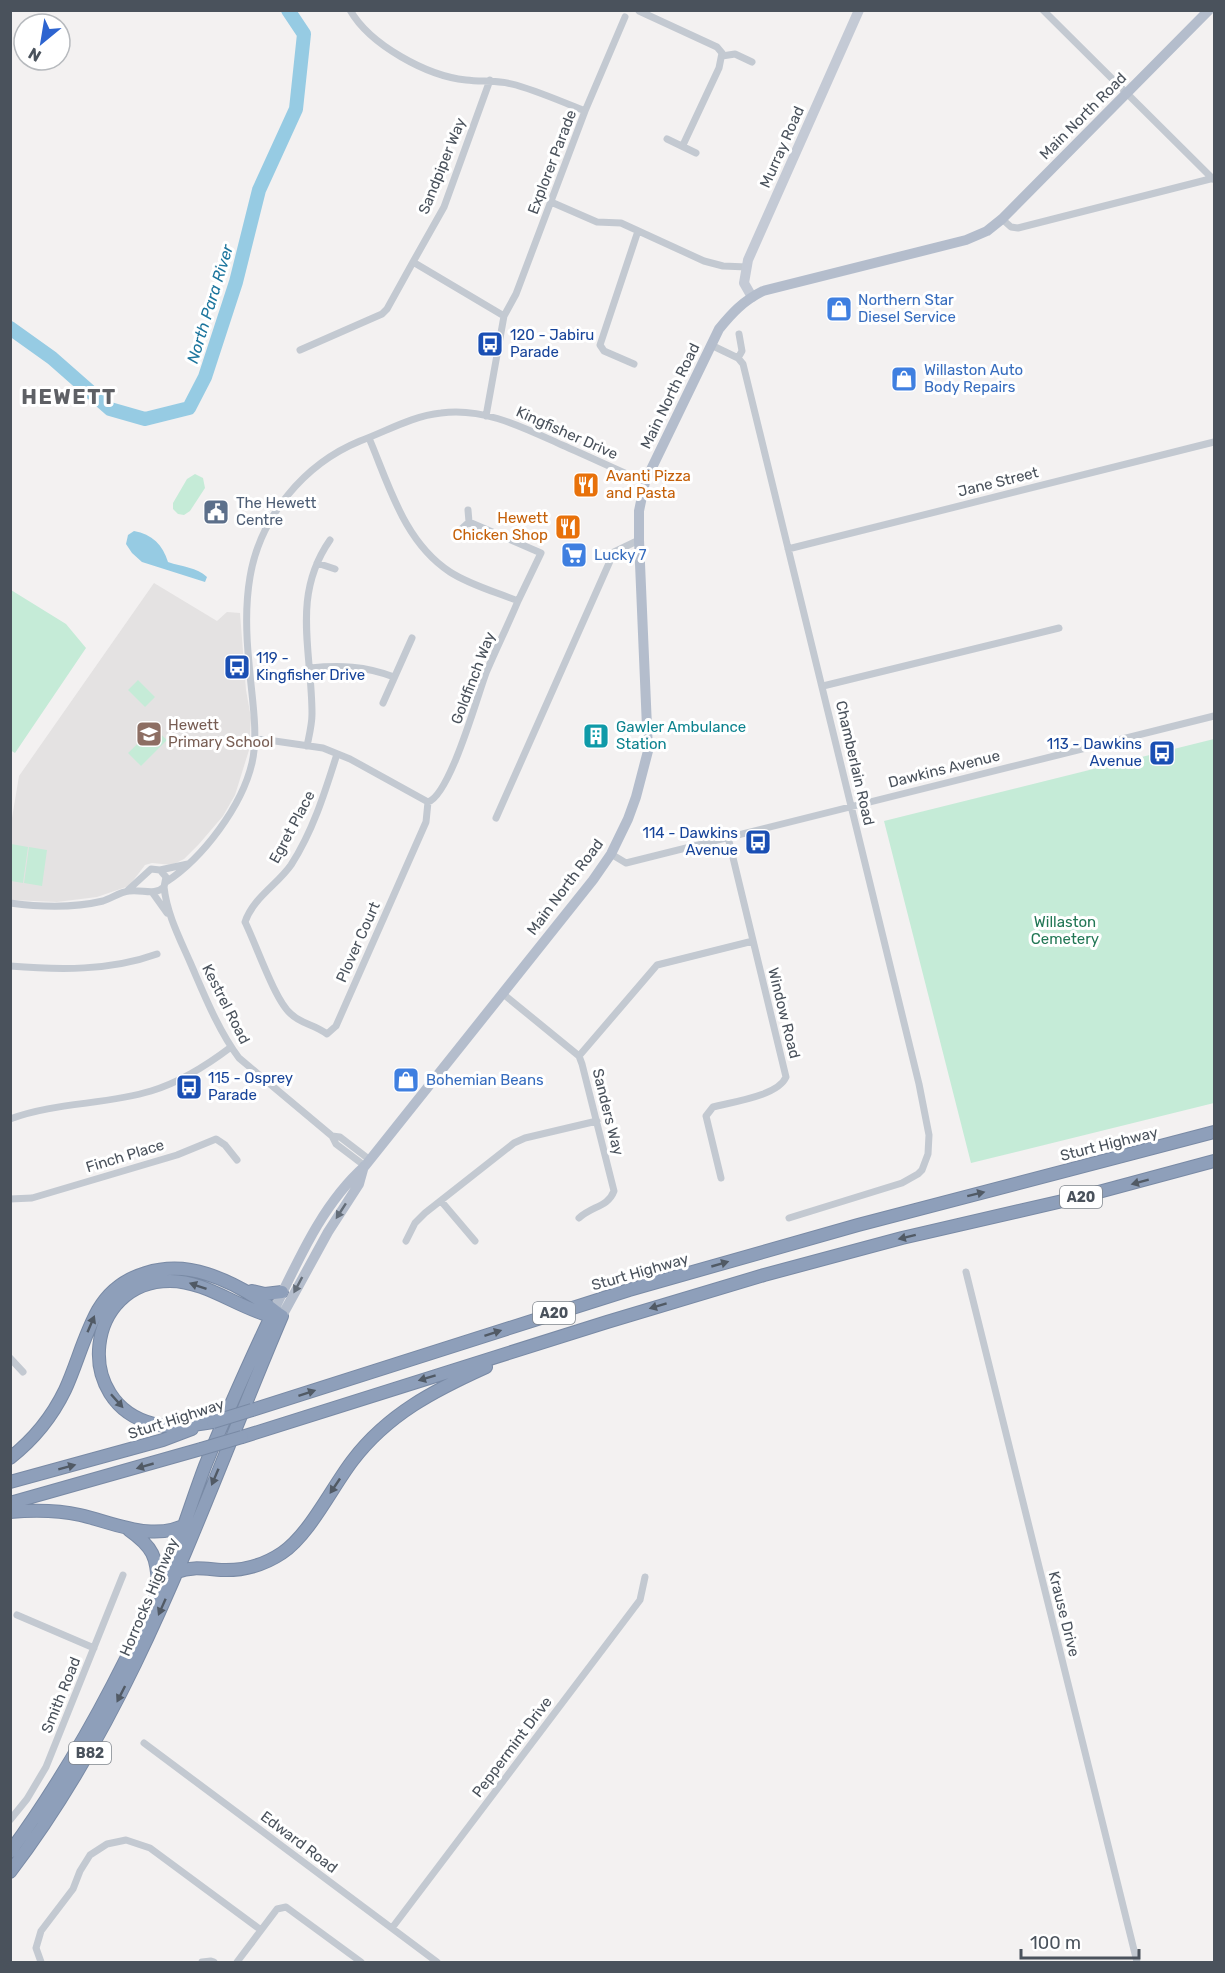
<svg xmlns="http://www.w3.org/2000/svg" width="1225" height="1973" viewBox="0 0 1225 1973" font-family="Rubik,sans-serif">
<rect width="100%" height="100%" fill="#f3f1f1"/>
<path fill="#e4e2e2" d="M154,583L217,621L227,612L240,613L246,690L251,718L249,750L235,795L223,816L199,844L184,859L172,865L152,863L145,865L129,886L97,897L57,902L11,900V824L19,776Z"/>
<path fill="#c5ebd7" d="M195,474L203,478L205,488L190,511L184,515L178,514L173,509V503L187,479Z
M11,590L66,624L86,648L15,753L10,750Z
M138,680L155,697L145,707L128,690Z
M154,728L167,740L141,766L128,753Z
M1214,739V1103L971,1163L884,821Z
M11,844L28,847L23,883L11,881Z
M29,847L47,850L42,886L24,883Z"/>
<path fill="#96cbe3" d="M134,531C152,534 163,545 168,562C182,567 197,567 207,577L205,582L142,562L132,553L126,544L128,535Z"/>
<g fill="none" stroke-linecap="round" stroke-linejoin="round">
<path stroke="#96cbe3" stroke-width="14" d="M10,328L52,358L110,409L145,419L189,408L205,377L236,282L259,190L296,109L304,34L288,10"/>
<defs>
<path id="highway" d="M252,1291L265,1294L282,1292
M252,1410L629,1290L858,1225L1214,1132
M213,1422C194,1425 174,1429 154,1424C72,1404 85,1281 170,1281C203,1281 233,1304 264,1314L273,1312
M242,1437L607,1322L764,1275L902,1238L1080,1197L1214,1161
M10,1458C33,1440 52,1417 65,1390C77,1364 84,1335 98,1310C120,1272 167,1261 207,1274C226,1280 247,1291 264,1303C271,1307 274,1312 282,1316C201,1506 137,1706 10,1872
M10,1482L163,1440L192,1429
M10,1503L201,1449
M10,1512C34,1510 57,1510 80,1515C115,1523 154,1543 189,1523
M129,1530C153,1547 157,1557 158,1585
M177,1572C191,1566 206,1569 221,1570C243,1571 264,1565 282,1553C310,1534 332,1487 353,1460C388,1414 435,1390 486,1367
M10,1852C72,1767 122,1674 164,1577C180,1541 191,1503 205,1466C226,1414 249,1363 273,1312"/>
</defs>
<use href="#highway" stroke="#798aa5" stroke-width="14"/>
<path stroke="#c3c9d1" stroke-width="7" d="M350,10C370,45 427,76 466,80C483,82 499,80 516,85C540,92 563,102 585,111
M1043,10L1213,179
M639,11L717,47L722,53L719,68L683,145
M722,56L735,54L752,62
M490,80L444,207L413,262L504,316
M667,139L696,153
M551,202L597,222L621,223L704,261L723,266L747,267
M1002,219L1011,227L1018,228L1214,178
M711,345L738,358L743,364L919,1084L929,1135L928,1154L922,1170L918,1174L902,1183L789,1218
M300,350L382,314L387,309L413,262
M738,358L742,351L739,334
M634,364L604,351L600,345L638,231
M486,416L504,316L516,294L585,111L625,17
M468,510L469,522
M459,531L469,522L541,553L518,601
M788,549L1214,442
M317,563L335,569
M310,668C340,665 365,666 394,677
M823,686L1059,628
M383,703L412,638
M254,738L323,748L350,759L428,802C450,795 477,697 486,673C496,649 508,625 518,601C496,592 470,585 450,572C404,542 389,485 369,438
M307,746C309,736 312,725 312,714C312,651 291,596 330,540
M337,754C325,792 313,831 291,865C277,885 253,898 245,922C256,944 275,1001 291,1014C301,1024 314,1024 327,1034L336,1026L426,822L428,802
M496,818L614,552L639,540
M611,854L626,863L1214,716
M160,870L188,864
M166,882C203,858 242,806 252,763C259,733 251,693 249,663C246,634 245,606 250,577C260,517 304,464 360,441C387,431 412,416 441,413C484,407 524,428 562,445C590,457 617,470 645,482
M164,887C167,914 179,937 190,962C204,994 218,1030 239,1058L332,1136L336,1144L365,1166
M152,892L167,913
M10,903C40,907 74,908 103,901C112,898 120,892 129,891C142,889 155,896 164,887L166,877L160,870L151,869L127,891
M10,966C59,970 110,971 157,954
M502,993L579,1056L582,1064L614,1191C608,1207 592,1206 579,1218
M579,1056L657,965L753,941
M10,1119C56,1102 105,1105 151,1091C181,1082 206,1066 231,1047
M332,1136L340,1137L370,1160
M721,1178L706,1116L713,1107C732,1102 778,1096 786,1077L728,837
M10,1199L32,1198L177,1155L216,1139L225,1145L237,1160
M441,1201L475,1241
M406,1241L415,1223L425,1213L514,1143L525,1138L597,1121
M966,1272L1137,1962
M10,1358L23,1372
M17,1615L94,1648
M144,1743L437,1962
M10,1820L27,1799L46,1767L123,1575
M392,1928L640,1600L645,1577
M41,1962L36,1948L41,1931L73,1889L80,1871L90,1855L107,1844L126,1840L150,1848L261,1930
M202,1962L211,1961L214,1962
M237,1962L277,1909L286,1907L361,1962"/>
<path stroke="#c4cad5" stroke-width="10" d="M752,297L744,283L748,260L859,10"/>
<path stroke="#b4bdcc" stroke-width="10" d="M273,1312C298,1261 322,1204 365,1166L593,880L611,854L628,819L636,797L648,751L639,540V511L645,482L719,329C732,313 743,301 763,291L966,240L987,231L1002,219L1209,10
M282,1316L328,1232L359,1184L364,1166"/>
<use href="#highway" stroke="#8e9fba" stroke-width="12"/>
<defs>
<path id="highway-bridge" d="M213,1422L252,1410
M201,1449L242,1437"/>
</defs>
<use href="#highway-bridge" stroke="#798aa5" stroke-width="14" stroke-linecap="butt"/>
<use href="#highway-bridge" stroke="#8e9fba" stroke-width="12"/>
</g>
<defs><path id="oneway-solid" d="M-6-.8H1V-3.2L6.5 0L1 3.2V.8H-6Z" transform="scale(1.5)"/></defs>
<g fill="#515a65">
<use href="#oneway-solid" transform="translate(1140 1182) rotate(165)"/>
<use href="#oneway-solid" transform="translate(976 1194) rotate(-14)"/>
<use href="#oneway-solid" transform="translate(907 1237) rotate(166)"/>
<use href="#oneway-solid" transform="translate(720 1264) rotate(-16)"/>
<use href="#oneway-solid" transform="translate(198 1286) rotate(-161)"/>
<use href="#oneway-solid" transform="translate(658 1306) rotate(163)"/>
<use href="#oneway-solid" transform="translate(91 1324) rotate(-67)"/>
<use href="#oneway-solid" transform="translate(493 1333) rotate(-18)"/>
<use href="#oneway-solid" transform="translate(427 1378) rotate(163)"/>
<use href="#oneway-solid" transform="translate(307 1393) rotate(-18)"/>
<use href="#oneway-solid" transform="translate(117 1401) rotate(48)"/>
<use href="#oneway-solid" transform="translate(145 1466) rotate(164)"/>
<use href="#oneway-solid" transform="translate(67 1467) rotate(-15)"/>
<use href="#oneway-solid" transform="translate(215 1477) rotate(113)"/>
<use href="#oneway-solid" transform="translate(335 1486) rotate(124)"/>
<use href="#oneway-solid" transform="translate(162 1607) rotate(114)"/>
<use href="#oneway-solid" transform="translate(121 1694) rotate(117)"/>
</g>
<g fill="#646d78">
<use href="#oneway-solid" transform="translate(341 1211) rotate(123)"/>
<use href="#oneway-solid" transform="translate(298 1285) rotate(118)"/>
</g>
<defs>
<symbol id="shop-square" viewBox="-11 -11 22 22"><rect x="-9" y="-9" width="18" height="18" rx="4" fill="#3f7fe0" stroke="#fff"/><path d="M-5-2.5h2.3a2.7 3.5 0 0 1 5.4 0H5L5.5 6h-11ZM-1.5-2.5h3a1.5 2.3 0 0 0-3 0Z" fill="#fff"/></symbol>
<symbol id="bus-square" viewBox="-11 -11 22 22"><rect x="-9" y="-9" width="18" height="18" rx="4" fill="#1a4fb4" stroke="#fff"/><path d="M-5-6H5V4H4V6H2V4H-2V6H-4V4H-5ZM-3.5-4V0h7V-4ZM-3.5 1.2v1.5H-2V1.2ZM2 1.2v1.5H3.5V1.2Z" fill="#fff"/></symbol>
<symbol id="restaurant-square" viewBox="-11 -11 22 22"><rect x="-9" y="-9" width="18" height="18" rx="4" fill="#e8710a" stroke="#fff"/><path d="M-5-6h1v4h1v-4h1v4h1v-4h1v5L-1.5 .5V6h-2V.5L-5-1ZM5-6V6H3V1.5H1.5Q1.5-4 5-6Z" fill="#fff"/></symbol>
<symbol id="civic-square" viewBox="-11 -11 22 22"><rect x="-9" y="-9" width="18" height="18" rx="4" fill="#5c6f8a" stroke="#fff"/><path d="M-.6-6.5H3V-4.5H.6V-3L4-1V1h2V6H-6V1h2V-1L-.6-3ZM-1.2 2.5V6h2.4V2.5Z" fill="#fff"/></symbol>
<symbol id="supermarket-square" viewBox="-11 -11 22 22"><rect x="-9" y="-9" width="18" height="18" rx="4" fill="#3f7fe0" stroke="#fff"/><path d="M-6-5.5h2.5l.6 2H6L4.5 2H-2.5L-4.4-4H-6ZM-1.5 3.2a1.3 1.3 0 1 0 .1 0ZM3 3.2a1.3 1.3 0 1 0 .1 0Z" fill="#fff"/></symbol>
<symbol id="school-square" viewBox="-11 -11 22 22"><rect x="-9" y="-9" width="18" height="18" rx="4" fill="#8d6e63" stroke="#fff"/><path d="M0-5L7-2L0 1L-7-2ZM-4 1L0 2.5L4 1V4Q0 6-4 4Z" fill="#fff"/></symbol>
<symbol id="building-square" viewBox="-11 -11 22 22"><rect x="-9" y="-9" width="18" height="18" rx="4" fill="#0f9aa8" stroke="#fff"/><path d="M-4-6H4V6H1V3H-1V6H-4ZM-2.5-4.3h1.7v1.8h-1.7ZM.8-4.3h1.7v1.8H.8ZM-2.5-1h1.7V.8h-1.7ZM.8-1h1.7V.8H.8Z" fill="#fff"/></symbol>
</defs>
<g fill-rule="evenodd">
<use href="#shop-square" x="824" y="294" width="30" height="30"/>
<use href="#bus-square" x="475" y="329" width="30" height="30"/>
<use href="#shop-square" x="889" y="364" width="30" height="30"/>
<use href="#restaurant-square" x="571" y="470" width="30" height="30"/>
<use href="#civic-square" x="201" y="497" width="30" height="30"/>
<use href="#restaurant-square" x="553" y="512" width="30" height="30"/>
<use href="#supermarket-square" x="559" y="540" width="30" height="30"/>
<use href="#bus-square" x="222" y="652" width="30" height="30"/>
<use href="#school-square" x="134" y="719" width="30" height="30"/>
<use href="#building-square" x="581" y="721" width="30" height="30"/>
<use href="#bus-square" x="1147" y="738" width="30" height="30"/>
<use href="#bus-square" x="743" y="827" width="30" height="30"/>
<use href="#shop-square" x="391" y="1065" width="30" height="30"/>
<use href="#bus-square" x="174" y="1072" width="30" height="30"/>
</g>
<g text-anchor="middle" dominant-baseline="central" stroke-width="6" stroke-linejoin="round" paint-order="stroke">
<g fill="#fff" stroke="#80868d" stroke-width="1.5">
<rect x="1060" y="1186" width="42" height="22" rx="4.5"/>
<rect x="533" y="1302" width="42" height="22" rx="4.5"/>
<rect x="69" y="1742" width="42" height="22" rx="4.5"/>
</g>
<g font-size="14" font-weight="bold" fill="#4a525c">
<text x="1081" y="1197">A20</text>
<text x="554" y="1313">A20</text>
<text x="90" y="1753">B82</text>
</g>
<g font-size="15" fill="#4a525c" stroke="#fff">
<text transform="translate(1083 116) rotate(-45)">Main North Road</text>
<text transform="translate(782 147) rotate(-66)">Murray Road</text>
<text transform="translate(552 162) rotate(-69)">Explorer Parade</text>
<text transform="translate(442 166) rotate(-68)">Sandpiper Way</text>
<text transform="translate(670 396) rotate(-64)">Main North Road</text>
<text transform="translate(567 433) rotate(24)">Kingfisher Drive</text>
<text transform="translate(998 482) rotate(-14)">Jane Street</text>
<text transform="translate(473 678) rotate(-69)">Goldfinch Way</text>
<text transform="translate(855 763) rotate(77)">Chamberlain Road</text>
<text transform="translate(944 769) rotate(-14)">Dawkins Avenue</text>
<text transform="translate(292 827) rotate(-62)">Egret Place</text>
<text transform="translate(565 887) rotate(-53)">Main North Road</text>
<text transform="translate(358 942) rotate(-66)">Plover Court</text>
<text transform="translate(226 1004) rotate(63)">Kestrel Road</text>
<text transform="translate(784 1013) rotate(76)">Window Road</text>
<text transform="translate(608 1112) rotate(76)">Sanders Way</text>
<text transform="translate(1109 1144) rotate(-14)">Sturt Highway</text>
<text transform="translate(125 1156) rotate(-17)">Finch Place</text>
<text transform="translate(640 1272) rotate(-16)">Sturt Highway</text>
<text transform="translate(176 1419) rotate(-18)">Sturt Highway</text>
<text transform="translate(149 1597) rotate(-67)">Horrocks Highway</text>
<text transform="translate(1064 1614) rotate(76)">Krause Drive</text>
<text transform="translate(61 1695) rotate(-68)">Smith Road</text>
<text transform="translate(512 1747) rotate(-53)">Peppermint Drive</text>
<text transform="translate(299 1842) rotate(37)">Edward Road</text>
</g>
<g font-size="15" fill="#366cbe" stroke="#fff" text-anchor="start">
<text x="858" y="300">Northern Star<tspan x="858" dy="17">Diesel Service</tspan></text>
<text x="924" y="370">Willaston Auto<tspan x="924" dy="17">Body Repairs</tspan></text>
<text x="594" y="555">Lucky 7</text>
<text x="426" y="1080">Bohemian Beans</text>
</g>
<g font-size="15" fill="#164399" stroke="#fff" text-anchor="start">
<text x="510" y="335">120 - Jabiru<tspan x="510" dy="17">Parade</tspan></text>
<text x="256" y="658">119 -<tspan x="256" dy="17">Kingfisher Drive</tspan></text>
<text x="1142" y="744" text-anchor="end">113 - Dawkins<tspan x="1142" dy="17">Avenue</tspan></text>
<text x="738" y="833" text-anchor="end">114 - Dawkins<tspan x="738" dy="17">Avenue</tspan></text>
<text x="208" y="1078">115 - Osprey<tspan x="208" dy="17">Parade</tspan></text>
</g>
<g font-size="15" fill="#c56008" stroke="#fff" text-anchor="start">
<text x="606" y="476">Avanti Pizza<tspan x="606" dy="17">and Pasta</tspan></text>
<text x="548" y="518" text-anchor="end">Hewett<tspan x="548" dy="17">Chicken Shop</tspan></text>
</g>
<g font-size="15" fill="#4e5e75" stroke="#fff" text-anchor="start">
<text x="236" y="503">The Hewett<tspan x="236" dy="17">Centre</tspan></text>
</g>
<g font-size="15" fill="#785e54" stroke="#fff" text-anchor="start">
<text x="168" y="725">Hewett<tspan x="168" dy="17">Primary School</tspan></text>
</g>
<g font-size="15" fill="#0d838f" stroke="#fff" text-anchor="start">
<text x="616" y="727">Gawler Ambulance<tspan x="616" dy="17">Station</tspan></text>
</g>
<g font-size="15" fill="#275" stroke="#fff">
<text x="1065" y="922">Willaston<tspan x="1065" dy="17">Cemetery</tspan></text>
</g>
<g font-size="16" font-style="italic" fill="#1c759d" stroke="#fff">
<text transform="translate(210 304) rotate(-73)">North Para River</text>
</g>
<g font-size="21" font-weight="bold" letter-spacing="1.5" fill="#5e6065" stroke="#fff">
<text x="69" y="396">HEWETT</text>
</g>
</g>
<rect width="1225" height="1973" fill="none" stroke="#4a525c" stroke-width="24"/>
<g transform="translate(42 42) rotate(210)"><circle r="28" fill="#ffffff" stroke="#b7babe" stroke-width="1.5"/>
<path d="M0-4.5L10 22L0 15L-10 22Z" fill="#2d64d0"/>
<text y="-9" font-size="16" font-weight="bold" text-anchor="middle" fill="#4a525c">N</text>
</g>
<path d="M1021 1949v9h118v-9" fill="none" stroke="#4a525c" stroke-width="3"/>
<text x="1030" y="1949" font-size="18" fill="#4a525c" stroke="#ffffff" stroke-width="4.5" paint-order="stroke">100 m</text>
</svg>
